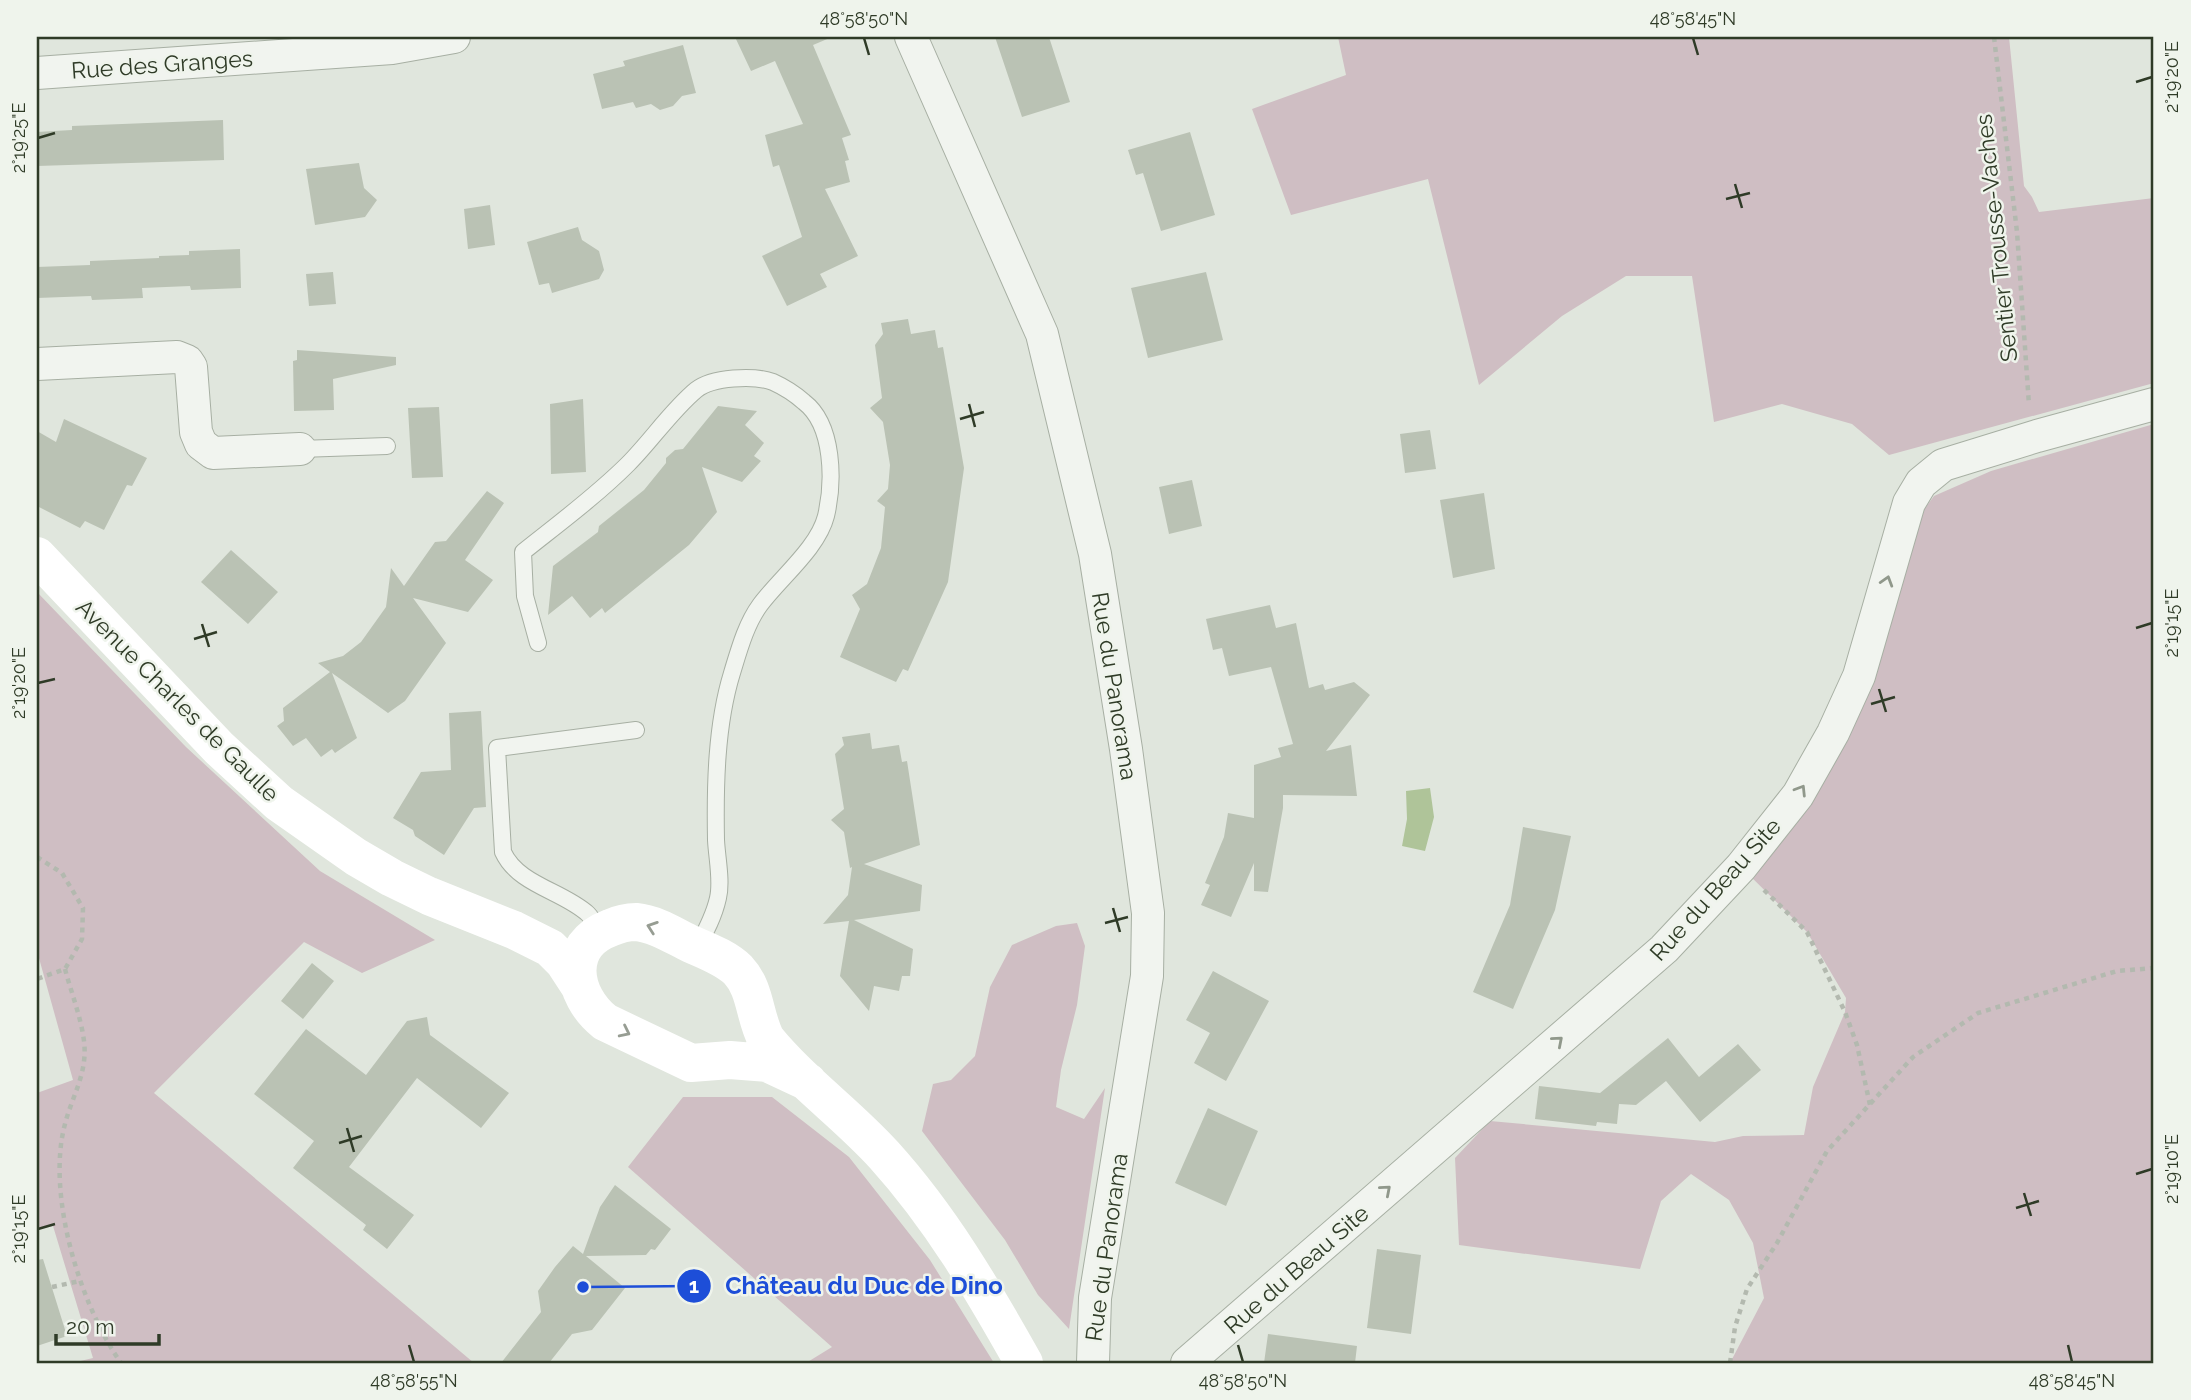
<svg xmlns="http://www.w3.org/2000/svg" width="2191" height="1400" viewBox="0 0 2191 1400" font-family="Raleway,sans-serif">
<rect width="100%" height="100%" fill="#e0e6dd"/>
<path fill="#cfbec3" d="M1338,37H2009L2024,186L2032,197L2039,212L2154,198V383L1889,455L1852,424L1782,404L1714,422L1692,276H1626L1562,316L1479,385L1428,179L1291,215L1252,109L1346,75Z
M2154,424V1363H1730L1764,1298L1753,1243L1729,1200L1691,1174L1661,1201L1640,1269L1459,1245L1455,1158L1490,1121L1715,1142L1743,1136L1804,1135L1813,1087L1845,1012L1846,998L1807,932L1741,867L1819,783L1912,526L1934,496L1991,471Z
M37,592L186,747L320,871L435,940L362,973L304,942L154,1093L474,1363H72L93,1358L53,1226L37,1229V1093L73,1080L37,951Z
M1077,923L1085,946L1077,1005L1061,1070L1056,1107L1084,1119L1105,1088L1069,1329L1038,1295L1005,1240L922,1131L933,1084L951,1080L975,1056L990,987L1012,945L1056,926Z
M683,1097H772L849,1157L930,1260L994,1363H806L832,1347L628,1167Z"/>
<path fill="#afc499" d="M1430,788L1434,817L1425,851L1402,846L1407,819L1406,791Z"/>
<path fill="#bac2b4" d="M735,37H832L813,45L851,135L842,138L849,160L845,161L850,182L825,189L858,256L820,274L827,287L787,306L762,256L802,237L779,165L773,167L765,135L803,124L775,61L751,71Z
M995,37H1049L1070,102L1022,117Z
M683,45L696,93L682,96L673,106L660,110L651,104L636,108L633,102L602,109L593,74L625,66L623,61Z
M223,120L224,160L37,166V132L72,130V126Z
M1190,132L1215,215L1161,231L1143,173L1136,175L1128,150Z
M359,163L364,188L377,200L365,217L315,225L306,169Z
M490,205L495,245L468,249L464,209Z
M578,227L582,240L599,251L604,270L599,279L552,293L549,283L539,285L527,242Z
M240,249L241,288L191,290L190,286L142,288L143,298L92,300L91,296L37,298V267L90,265V261L159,258V256L189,255V251Z
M333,272L336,304L309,306L306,274Z
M1206,272L1223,340L1148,358L1131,288Z
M908,319L911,334L935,330L938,348L943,347L964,468L948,582L908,671L903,669L896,682L840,657L860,609L852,595L867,584L881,548L885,507L877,501L888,489L890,465L883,422L870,408L882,398L875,345L883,334L881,323Z
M297,350L396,357V365L333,379L334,410L294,411L293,361L297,360Z
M583,399L586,472L551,474L550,404Z
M718,406L757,411L745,425L764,443L754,456L761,461L742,482L702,467L717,512L689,545L605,613L602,608L590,618L572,596L548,615L553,566L598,532L599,526L644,490L666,463V458L675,450L683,449Z
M439,407L443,477L412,478L408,408Z
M64,419L147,458L132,486L127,485L104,530L85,521L80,528L37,506V431L56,442Z
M1430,430L1436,469L1405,473L1400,434Z
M1192,480L1202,526L1169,534L1159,487Z
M487,491L504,503L465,560L493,580L468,612L413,598L446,643L405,701L388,713L332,673L357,738L335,753L332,749L321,757L306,738L293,746L277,726L284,721L283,708L330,672L318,663L343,656L361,642L386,607L391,568L404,586L435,542L446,541Z
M1484,493L1495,569L1453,578L1440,500Z
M231,550L278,592L248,624L201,582Z
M1270,605L1276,628L1296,623L1309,688L1323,684L1325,690L1354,682L1370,695L1326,751L1351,745L1357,796L1283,795V808L1268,892L1254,891V863L1231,917L1201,905L1210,885L1205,883L1224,837L1228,813L1254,818V765L1281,757L1278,748L1293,744L1271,667L1229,676L1222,648L1213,650L1206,619Z
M481,711L486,807L474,808L444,855L415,836L413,830L393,818L421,772L451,770L449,713Z
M870,733L872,749L899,745L902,762L907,761L920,845L864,864L922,885L920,911L854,920L913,949L910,976H902L899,991L874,986L869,1011L840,976L849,921L823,924L848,895L852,867L850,868L844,832L831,820L844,809L835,754L844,745L842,737Z
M1523,827L1571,836L1555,910L1513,1009L1473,992L1510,905Z
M312,963L334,981L303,1019L281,1001Z
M1213,971L1269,1001L1226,1081L1194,1063L1210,1033L1186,1020Z
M427,1017L430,1035L509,1093L481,1128L417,1078L349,1167L414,1215L387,1249L363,1230L366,1225L293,1168L314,1141L254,1094L306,1029L366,1075L407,1021Z
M1668,1038L1699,1077L1738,1044L1761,1070L1700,1122L1666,1081L1636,1105L1619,1104L1617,1124L1597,1122L1596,1126L1535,1119L1539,1086L1600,1093Z
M1208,1108L1258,1131L1226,1206L1175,1183Z
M615,1185L671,1229L655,1250L651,1249L646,1255L586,1256L625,1288L592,1330L572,1334L549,1363H501L541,1312L538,1291L555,1267L573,1246L583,1254L600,1207Z
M1377,1249L1421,1255L1411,1334L1367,1328Z
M43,1259L67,1336L37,1346V1260Z
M1268,1334L1357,1346L1355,1363H1264Z"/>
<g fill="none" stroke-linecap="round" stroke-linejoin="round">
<defs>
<path id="lane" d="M300,449L387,446
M538,643L525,596L523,552C558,524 596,496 628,464C651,441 671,411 696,390C712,377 754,375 773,382C784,387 795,394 804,402C834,425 834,482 826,516C818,548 780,578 760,605C746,624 739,650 732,673C716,725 715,786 716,840C717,859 722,881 718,898C714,916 706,931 697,947
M599,933C596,927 593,919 588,914C563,891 518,885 503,852L497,748L636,730"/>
<path id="street" d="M911,37L1042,334L1095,554L1126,749L1148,913L1147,976L1095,1298L1093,1363
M37,73L392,48L454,37
M37,364L177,357L187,361L191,367L196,432L201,444L213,453L300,449
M1187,1363L1664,949L1741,867L1798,795L1833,733L1859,676L1909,503L1921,483L1943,465L2037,436L2154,404"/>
</defs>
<use href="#lane" stroke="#a7afa3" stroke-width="18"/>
<use href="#street" stroke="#a7afa3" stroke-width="34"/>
<path stroke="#b3b9af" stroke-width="4.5" stroke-dasharray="5 5" stroke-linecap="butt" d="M1994,37L2017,232L2029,405
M37,857L62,873L83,908L82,939L65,969L37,979
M1764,890L1807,932L1845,1012L1857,1045L1870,1105
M65,969C71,992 81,1017 84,1041C88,1073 72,1096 65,1124C46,1194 80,1305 121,1363
M52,1287L80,1281
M1730,1363L1735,1327L1747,1289L1777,1243L1827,1151L1913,1057L1978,1013L2117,971L2154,968"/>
<use href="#lane" stroke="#f1f4ef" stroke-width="16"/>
<use href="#street" stroke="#f1f4ef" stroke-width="32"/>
<path stroke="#fff" stroke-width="38" d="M37,556L219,748L279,803L356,857L392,878L429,896L514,930L550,948L564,962L579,985
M808,1082L767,1063L730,1060L691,1063L605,1022C571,995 564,945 610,928C619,924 628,922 636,922C656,924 674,936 691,944C707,951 726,958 738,970C756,989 754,1016 766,1039C801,1082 847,1114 884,1155C941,1218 983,1290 1024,1363"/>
</g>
<defs><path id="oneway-chevron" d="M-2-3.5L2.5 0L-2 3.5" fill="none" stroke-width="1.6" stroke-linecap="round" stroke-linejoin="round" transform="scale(1.75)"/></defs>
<g stroke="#90988b">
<use href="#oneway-chevron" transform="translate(1887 581) rotate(-73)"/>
<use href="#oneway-chevron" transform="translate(1801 790) rotate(-58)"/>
<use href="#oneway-chevron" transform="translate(1558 1041) rotate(-41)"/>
<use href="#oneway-chevron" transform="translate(1386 1190) rotate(-41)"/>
</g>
<g stroke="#979d93">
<use href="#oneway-chevron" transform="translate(652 927) rotate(-161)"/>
<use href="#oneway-chevron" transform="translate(625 1032) rotate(26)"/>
</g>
<path fill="none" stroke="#2f3b27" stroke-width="2.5" d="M864,38L869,55M1693,38L1698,55M2136,82L2152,77M38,138L55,133M1735,184L1742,208M1726,199L1750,193M969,404L975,427M960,419L984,412M202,624L209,647M2136,628L2152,623M194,639L217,632M38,683L55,679M1879,689L1886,712M1871,704L1895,697M1113,908L1120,932M1105,923L1128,917M347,1128L354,1152M339,1143L362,1136M2136,1174L2152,1169M2024,1193L2031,1216M2016,1208L2039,1201M38,1229L55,1224M409,1345L414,1362M1238,1345L1243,1362M2068,1345L2072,1362"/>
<g text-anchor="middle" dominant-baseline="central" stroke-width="5" stroke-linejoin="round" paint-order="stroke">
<g font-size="23" fill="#2f3b27" stroke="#eff4ec">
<text transform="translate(162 64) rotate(-4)">Rue des Granges</text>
<text transform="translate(1996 238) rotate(-96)">Sentier Trousse-Vaches</text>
<text transform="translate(1115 686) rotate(81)">Rue du Panorama</text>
<text transform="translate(178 700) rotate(45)">Avenue Charles de Gaulle</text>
<text transform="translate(1715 889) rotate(-48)">Rue du Beau Site</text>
<text transform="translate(1106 1247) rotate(-82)">Rue du Panorama</text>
<text transform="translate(1296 1269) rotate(-41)">Rue du Beau Site</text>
</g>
</g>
<path fill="none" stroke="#1d4ed8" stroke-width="2.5" d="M583 1287L694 1286"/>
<g fill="#1d4ed8" stroke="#eff4ec" stroke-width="2.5">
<circle cx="583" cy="1287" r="7"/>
<circle cx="694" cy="1286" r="18"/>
</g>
<g font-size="21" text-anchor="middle" font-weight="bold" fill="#fff">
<text x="694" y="1293">1</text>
</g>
<g font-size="24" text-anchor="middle" font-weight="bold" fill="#1d4ed8" stroke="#eff4ec" stroke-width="5" stroke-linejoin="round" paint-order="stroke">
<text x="864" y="1294">Château du Duc de Dino</text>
</g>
<rect width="2191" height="1400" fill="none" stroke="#eff4ec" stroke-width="77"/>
<path d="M56 1334v10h103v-10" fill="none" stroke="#2f3b27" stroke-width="3.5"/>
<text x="66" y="1334" font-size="21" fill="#2f3b27" stroke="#eff4ec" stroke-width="5" paint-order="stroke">20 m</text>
<rect x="38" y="38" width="2114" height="1324" fill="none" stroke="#2f3b27" stroke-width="2.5"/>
<g font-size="18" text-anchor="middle" fill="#2f3b27">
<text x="864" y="25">48°58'50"N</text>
<text x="1693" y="25">48°58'45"N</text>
<text transform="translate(2172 77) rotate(-90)" y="6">2°19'20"E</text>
<text transform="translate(19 138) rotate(-90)" y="6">2°19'25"E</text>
<text transform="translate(2172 623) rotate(-90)" y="6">2°19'15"E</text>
<text transform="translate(19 683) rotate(-90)" y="6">2°19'20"E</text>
<text transform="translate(2172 1169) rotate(-90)" y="6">2°19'10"E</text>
<text transform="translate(19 1229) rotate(-90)" y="6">2°19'15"E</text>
<text x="414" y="1387">48°58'55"N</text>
<text x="1243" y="1387">48°58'50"N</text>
<text x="2072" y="1387">48°58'45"N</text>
</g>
</svg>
